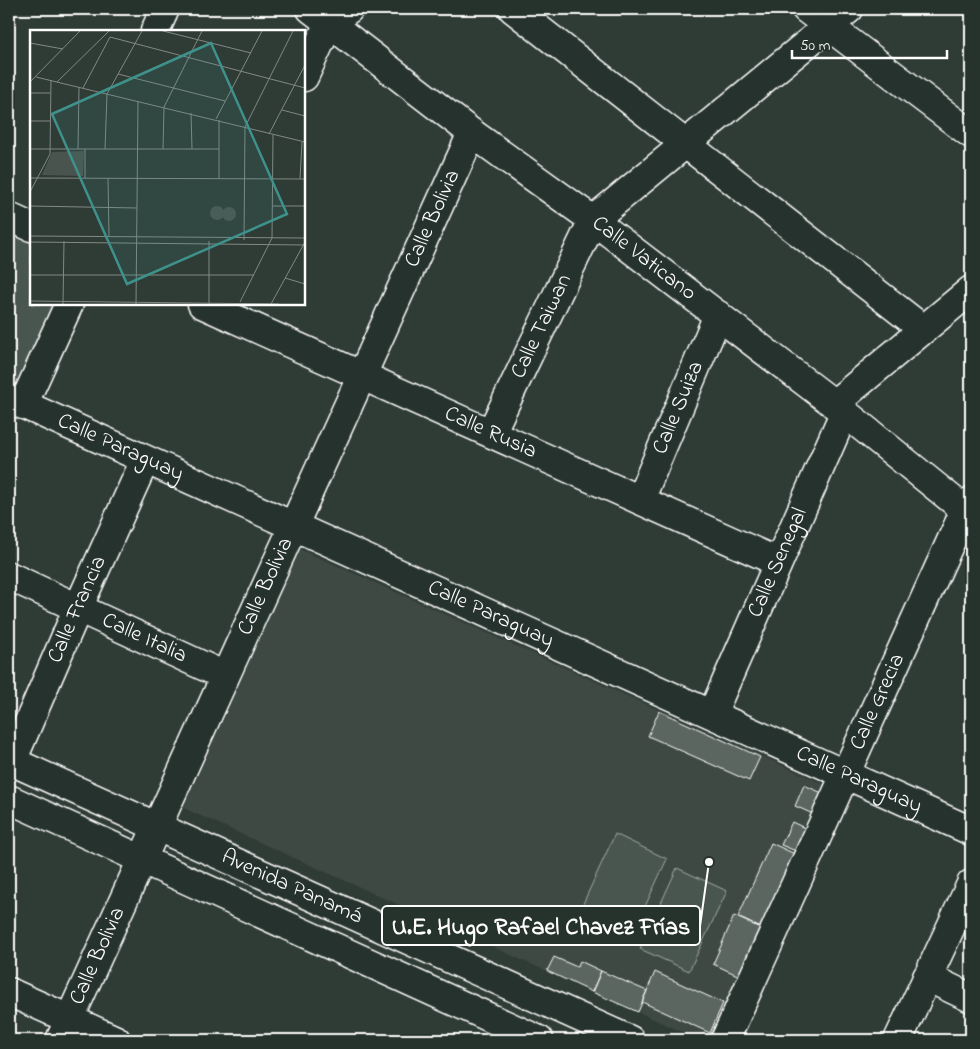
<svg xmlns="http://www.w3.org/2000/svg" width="980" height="1049" viewBox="0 0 980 1049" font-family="'Indie Flower',sans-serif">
<rect width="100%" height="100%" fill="#2f3b35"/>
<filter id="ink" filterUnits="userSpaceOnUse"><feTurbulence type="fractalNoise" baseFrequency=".02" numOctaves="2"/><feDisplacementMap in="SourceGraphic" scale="10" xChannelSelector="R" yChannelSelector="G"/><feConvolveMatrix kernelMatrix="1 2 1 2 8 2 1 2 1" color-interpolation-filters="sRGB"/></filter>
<g filter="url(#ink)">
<path fill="#3c4842" d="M300,549L833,788L720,1040H700L183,808Z"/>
<path fill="#4a544f" stroke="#a4aaa7" d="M9,233L31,243V304H61L22,389L9,383Z
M615,834L667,859L628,943L576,919Z
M677,868L727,891L689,971L640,949Z"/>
<path fill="#5b6661" stroke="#fff" d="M659,711L760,757L749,781L648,736Z
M804,785L822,793L813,814L795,806Z
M792,822L811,831L801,853L781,845Z
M771,843L799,856L765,930L738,917Z
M734,916L765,930L744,978L713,964Z
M554,957L577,967L580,961L601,971L592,992L547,971Z
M601,971L647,991L638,1012L592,992Z
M655,972L723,1003L710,1033L642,1002Z"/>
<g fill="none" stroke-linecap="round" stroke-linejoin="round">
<defs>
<g id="minor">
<path id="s1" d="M311,9L472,133L593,220L834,404L971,515"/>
<path d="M513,9L923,329"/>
<path d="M806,9L971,134"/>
<path d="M155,31L165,9"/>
<path d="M304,77L329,23L349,9"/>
<path d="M9,217L31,227"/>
<path id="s2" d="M202,304L778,562"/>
<path id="s3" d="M9,398L971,831"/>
<path d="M834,404L971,290"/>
<path d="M23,405L69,304"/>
<path id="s4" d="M491,433L593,220L849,9"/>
<path id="s5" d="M640,500L718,315"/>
<path id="s6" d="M9,576L225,676"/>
<path id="s7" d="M712,714L844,413"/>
<path id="s8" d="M9,760L630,1040"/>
<path id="s9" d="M12,761L78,608L145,460"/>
<path d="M9,799L539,1040"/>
<path d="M927,977L971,998"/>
<path d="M9,992L116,1040"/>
<path id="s10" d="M60,1040L472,133"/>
<path id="s11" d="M725,1040L965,510L971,501"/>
<path d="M898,1040L971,884"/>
</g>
</defs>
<use href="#minor" stroke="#fff" stroke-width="31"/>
<use href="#minor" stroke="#26332d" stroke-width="28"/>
</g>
</g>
<g text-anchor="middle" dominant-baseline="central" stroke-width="4.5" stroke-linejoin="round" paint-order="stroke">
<g font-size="22" fill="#fff" stroke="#26332d">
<text stroke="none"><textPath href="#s10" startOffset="902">Calle Bolivia</textPath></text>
<text stroke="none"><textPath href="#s1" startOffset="416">Calle Vaticano</textPath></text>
<text stroke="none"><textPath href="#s4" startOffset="118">Calle Taiwan</textPath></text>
<text stroke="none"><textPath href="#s5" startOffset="100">Calle Suiza</textPath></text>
<text stroke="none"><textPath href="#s2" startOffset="316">Calle Rusia</textPath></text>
<text stroke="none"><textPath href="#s3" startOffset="122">Calle Paraguay</textPath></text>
<text stroke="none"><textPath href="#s7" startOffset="165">Calle Senegal</textPath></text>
<text stroke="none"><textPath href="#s10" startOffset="498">Calle Bolivia</textPath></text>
<text stroke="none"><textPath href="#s9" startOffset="165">Calle Francia</textPath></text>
<text stroke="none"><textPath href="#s3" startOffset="528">Calle Paraguay</textPath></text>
<text stroke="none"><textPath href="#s6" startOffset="149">Calle Italia</textPath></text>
<text stroke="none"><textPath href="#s11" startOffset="371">Calle Grecia</textPath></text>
<text stroke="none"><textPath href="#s3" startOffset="932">Calle Paraguay</textPath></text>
<text stroke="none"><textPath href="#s8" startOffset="310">Avenida Panamá</textPath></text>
<text stroke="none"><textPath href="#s10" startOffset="92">Calle Bolivia</textPath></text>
</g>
</g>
<g transform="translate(30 30)">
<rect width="275" height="275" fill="#2f3b35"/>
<path d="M54,121L53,146L12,145L22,122ZM180 183a7 7 0 1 1 14 0a7 7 0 1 1-14 0ZM192 184a7 7 0 1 1 14 0a7 7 0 1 1-14 0Z" fill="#4a544f"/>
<path fill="none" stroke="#828986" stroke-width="1" d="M133,1L221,23M0,13L33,19M88,44L195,71M6,47L275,112M0,52L50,1M27,52L79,1M53,58L80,7L275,58M0,63H20M252,80L275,86M161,83L162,119M186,89L232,1M189,90V149M0,91H20M239,104L275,35M0,119H189M48,119L49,57M75,119L77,64L112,1M133,119L134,77L172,1M0,148L275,149M55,148V119M78,148L79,207M270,149L272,112M0,162L20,124L21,50M0,176L107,178M243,176H275M0,206L275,208M214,210L215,97L263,1M0,212L275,215M0,245H224M255,248L275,254M0,271L249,274M210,272L242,208L243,105M33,274L34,211M106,274L108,71M179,274V211M241,274L275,212"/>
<path fill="#3f918b" fill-opacity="0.15" stroke="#3f918b" stroke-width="2.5" d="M181,13L257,184L97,254L22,84Z"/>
<rect width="275" height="275" fill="none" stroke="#fff" stroke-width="2.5"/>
</g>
<path fill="none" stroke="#fff" stroke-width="2" d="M709 862L700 926"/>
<circle fill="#fff" stroke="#26332d" stroke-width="2" cx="709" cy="862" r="5"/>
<rect fill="#26332d" stroke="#fff" stroke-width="2" x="382" y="906" width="318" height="39" rx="5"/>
<g font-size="24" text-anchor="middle" font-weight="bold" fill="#fff">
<text x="541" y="934">U.E. Hugo Rafael Chavez Frías</text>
</g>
<rect width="980" height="1049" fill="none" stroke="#26332d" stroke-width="30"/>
<rect x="15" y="15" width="950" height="1019" fill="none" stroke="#fff" stroke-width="2" filter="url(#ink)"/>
<path d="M792 50v8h155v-8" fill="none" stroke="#ffffff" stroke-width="2.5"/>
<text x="800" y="50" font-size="15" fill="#ffffff" stroke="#26332d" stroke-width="4" paint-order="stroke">50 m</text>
</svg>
